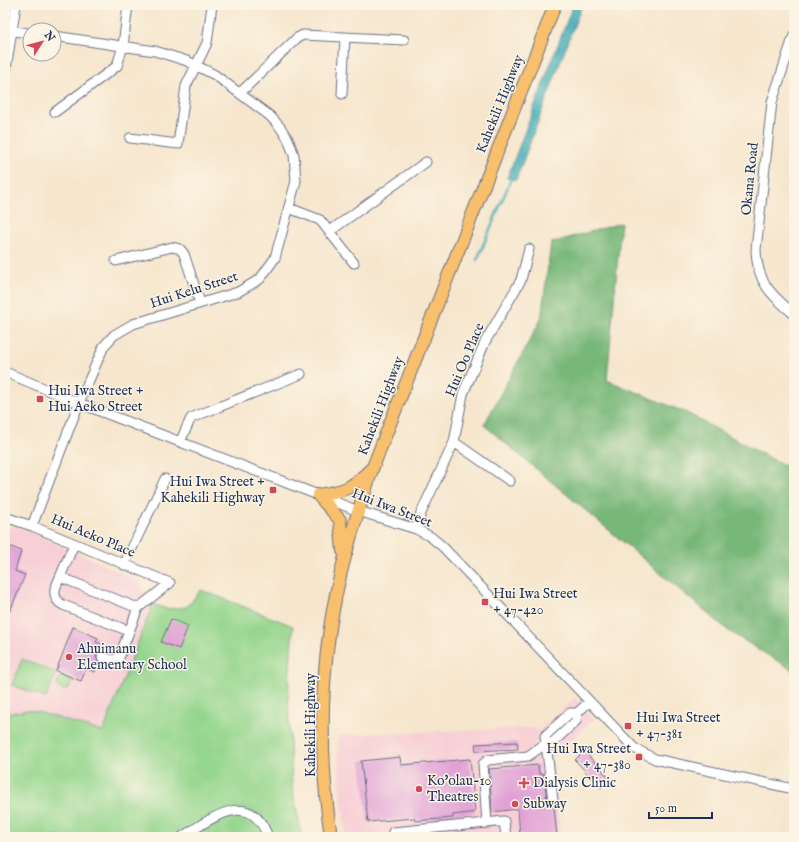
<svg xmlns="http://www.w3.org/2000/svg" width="799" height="842" viewBox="0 0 799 842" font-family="'IM FELL English',serif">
<rect width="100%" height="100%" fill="#fcf5e5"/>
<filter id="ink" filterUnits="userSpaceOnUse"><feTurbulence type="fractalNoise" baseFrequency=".025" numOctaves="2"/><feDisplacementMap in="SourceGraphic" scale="8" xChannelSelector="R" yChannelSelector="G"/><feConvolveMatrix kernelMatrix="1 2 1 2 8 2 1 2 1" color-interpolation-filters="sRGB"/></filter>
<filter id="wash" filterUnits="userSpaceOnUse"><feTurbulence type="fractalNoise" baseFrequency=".012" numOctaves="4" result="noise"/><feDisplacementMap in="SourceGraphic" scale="16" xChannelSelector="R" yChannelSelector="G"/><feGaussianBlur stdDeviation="0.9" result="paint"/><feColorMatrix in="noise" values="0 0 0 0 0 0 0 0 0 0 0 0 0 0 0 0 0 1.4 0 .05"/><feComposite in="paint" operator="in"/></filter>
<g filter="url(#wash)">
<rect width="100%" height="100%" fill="#f6e6cd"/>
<path fill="#f7cfd5" d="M5,524L30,531L137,580L153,604L103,733L42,713L28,710L5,714Z
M575,698L594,719L552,758L561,837H346L339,776L338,735L526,728H532L538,731Z"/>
<path fill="#94d68d" stroke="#588276" d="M201,590L293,626L288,696L292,786L302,837H5V714L28,710L42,713L103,732L153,604L167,609L187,607Z
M22,659L56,673L46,698L12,685Z
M57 683a7 7 0 1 1 14 0a7 7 0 1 1-14 0Z"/>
<path fill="#77b778" stroke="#49736b" d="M621,223L607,380L687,413L783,465L794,467V671L730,632L484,425L541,319L551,243Z"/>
<path fill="#39aab3" stroke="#2a6c88" d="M573,5H582L516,180L507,178Z"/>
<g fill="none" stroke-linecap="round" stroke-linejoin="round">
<path stroke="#39aab3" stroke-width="2.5" d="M477,260L512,177"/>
</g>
<g id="blocks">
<path fill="#e1a0d6" d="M5,544L21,551L15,571L25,575L10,611L5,609Z
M171,619L188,626L179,649L161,642Z
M73,627L98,638L96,642L105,646L103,651L96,655L98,662L95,672L86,669L81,681L56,671Z
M517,742L518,749L476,751L475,744Z
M584,751L610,779L601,788L575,760Z
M400,757L401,765L470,759L475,812L453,815V818L415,821L414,818L368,822L361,761Z
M538,765L539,774H544L547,801L550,805L554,806L557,837H520L518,809L492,812L489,769Z"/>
</g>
</g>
<g filter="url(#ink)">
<use href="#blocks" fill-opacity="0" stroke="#686f85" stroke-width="1"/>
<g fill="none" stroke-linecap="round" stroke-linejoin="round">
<defs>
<path id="minor" d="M5,30L30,33
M794,35L772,102L756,250C757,282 771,295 794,314
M5,75L16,5
M240,93L297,38L303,35L404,40
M342,94L345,37
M55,112L117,66L123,46L128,5
M130,138L178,144L186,86L207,43L212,5
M289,208L320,220L354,263
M330,231L426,162
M116,261L172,247L180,249L184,254L200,303
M5,372L79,403L318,495L358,511L416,529L431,537L443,547L634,748L655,759L794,789
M180,442L191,418L301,374
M454,442L510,481
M5,517L32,526L170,583
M32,526L79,403L104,346L114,335L133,324L238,292L260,279L275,258L296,181L294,155L288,139L280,127L270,116L215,75L187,61L155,51L54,36
M416,529L421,513L454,442L463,394L485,342L521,280L529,249
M74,544L55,589C54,597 57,602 63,605L129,631
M124,565L165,479
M60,577L138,608L119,658L113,660L102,657
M138,608L170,583
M553,800L545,736L570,713H577L589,702
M182,837C211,819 250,787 268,837
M394,837L393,832L487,823
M506,837L504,821L487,823L483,764L488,760L528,756L545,744H551L576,721L577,713"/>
<path id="major" d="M318,495L340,520L343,551
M318,495C345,491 351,489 371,469
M331,837C318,749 320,658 341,572C350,536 361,502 373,467L555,5"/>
</defs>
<use href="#minor" stroke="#686f85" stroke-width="11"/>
<use href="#major" stroke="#686f85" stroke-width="14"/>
<use href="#minor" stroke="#fff" stroke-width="9"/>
<use href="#major" stroke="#f8bf6c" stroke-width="12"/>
</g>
</g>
<g fill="#d1495b" stroke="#fcf5e5" stroke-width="1.5">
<rect x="36" y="395" width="8" height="8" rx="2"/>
<rect x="269" y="486" width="8" height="8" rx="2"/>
<rect x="481" y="598" width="8" height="8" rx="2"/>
<circle cx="69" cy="657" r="4"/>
<rect x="624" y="722" width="8" height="8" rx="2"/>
<rect x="635" y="753" width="8" height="8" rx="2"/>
<path d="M522 777h4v4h4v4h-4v4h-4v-4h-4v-4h4z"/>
<circle cx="419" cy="789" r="4"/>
<circle cx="515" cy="804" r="4"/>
</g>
<g text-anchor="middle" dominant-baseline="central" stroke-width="3" stroke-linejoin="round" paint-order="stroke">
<g font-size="14" fill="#1b2f5e" stroke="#fcf5e5">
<text transform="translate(500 104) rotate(-68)">Kahekili Highway</text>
<text transform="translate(750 179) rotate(-84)">Okana Road</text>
<text transform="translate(194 290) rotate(-18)">Hui Kelu Street</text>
<text transform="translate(465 360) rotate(-67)">Hui Oo Place</text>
<text transform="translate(381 406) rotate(-69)">Kahekili Highway</text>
<text transform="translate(392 508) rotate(21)">Hui Iwa Street</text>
<text transform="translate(93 536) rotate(23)">Hui Aeko Place</text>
<text transform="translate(311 725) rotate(-90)">Kahekili Highway</text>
</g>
<g font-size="14" fill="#1b2f5e" stroke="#fcf5e5" text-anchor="start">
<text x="48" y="391">Hui Iwa Street +<tspan x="48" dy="16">Hui Aeko Street</tspan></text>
<text x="265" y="482" text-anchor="end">Hui Iwa Street +<tspan x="265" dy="16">Kahekili Highway</tspan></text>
<text x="493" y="594">Hui Iwa Street<tspan x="493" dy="16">+ 47-420</tspan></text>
<text x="77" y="649">Ahuimanu<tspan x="77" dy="16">Elementary School</tspan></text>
<text x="636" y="718">Hui Iwa Street<tspan x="636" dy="16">+ 47-381</tspan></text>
<text x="631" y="749" text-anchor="end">Hui Iwa Street<tspan x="631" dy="16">+ 47-380</tspan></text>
<text x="427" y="781">Ko'olau-10<tspan x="427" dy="16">Theatres</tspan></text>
<text x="533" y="783">Dialysis Clinic</text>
<text x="523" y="804">Subway</text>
</g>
</g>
<rect width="799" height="842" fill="none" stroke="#fcf5e5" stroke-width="20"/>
<g transform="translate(42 42) rotate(54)"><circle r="19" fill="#fcf5e5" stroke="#a2a6af"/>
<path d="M0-3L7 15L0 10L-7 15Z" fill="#d1495b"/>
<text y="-6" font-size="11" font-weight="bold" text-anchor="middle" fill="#1b2f5e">N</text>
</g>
<path d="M649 812v6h63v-6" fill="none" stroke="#1b2f5e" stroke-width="2"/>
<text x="655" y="812" font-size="12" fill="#1b2f5e" stroke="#fcf5e5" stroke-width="3" paint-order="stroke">50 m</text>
</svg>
